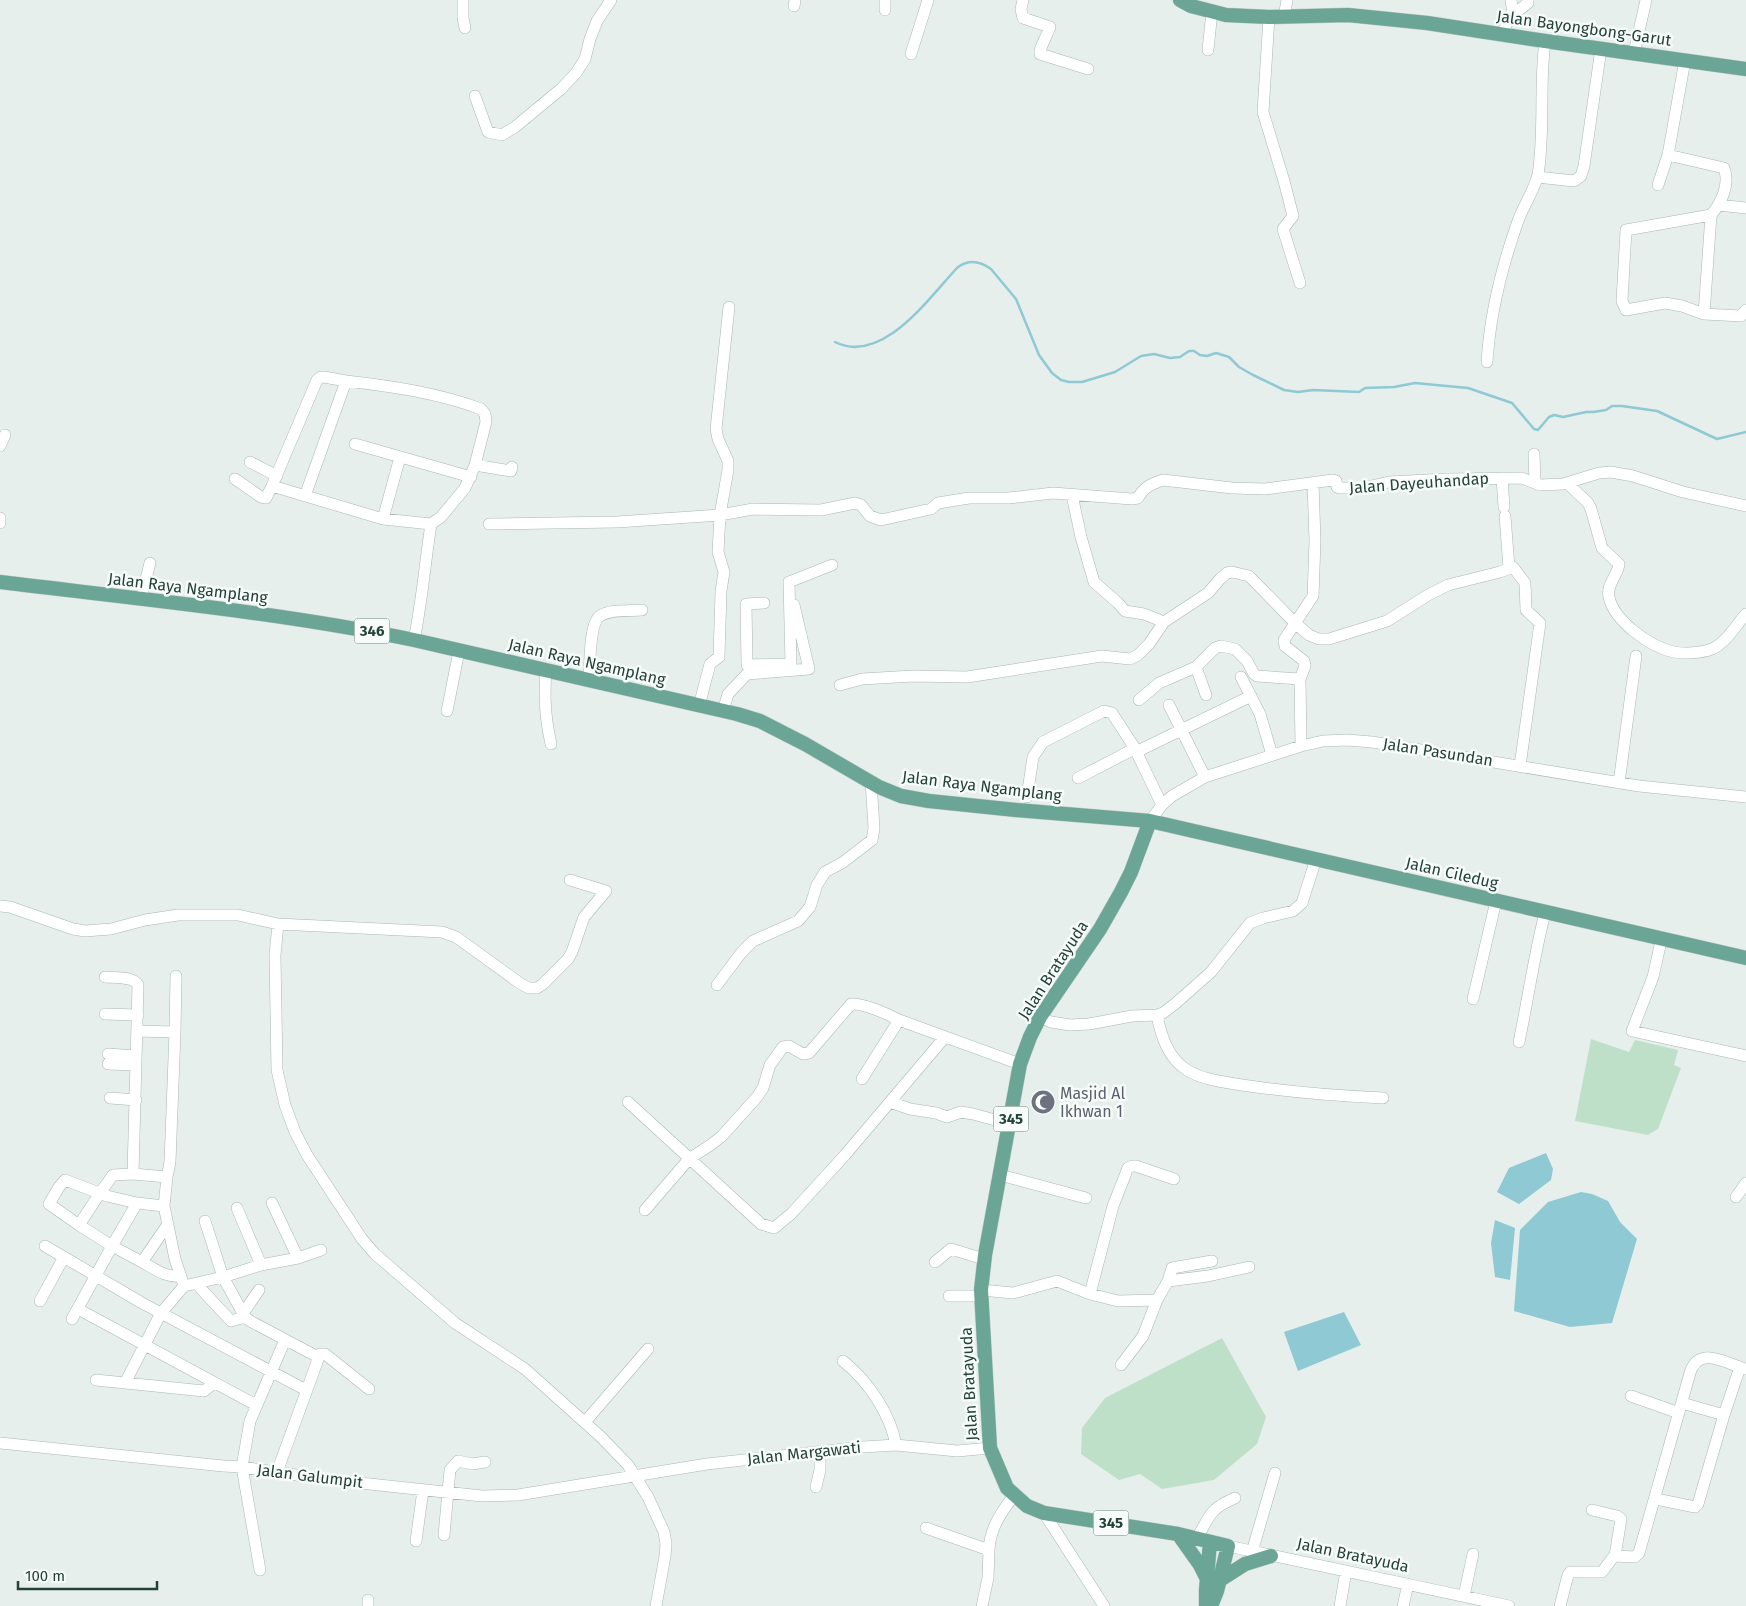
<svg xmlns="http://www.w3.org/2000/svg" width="1746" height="1606" viewBox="0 0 1746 1606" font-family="'Fira Sans',sans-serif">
<rect width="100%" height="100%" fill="#e6efeb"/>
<path fill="#bfe0c8" d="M1591,1039L1629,1052L1635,1040L1678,1050L1674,1065L1681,1068L1658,1129L1648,1135L1575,1121Z
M1222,1338L1266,1417L1257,1444L1214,1480L1162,1489L1140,1474L1119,1480L1081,1454L1082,1428L1105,1398Z"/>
<path fill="#8ec9d4" d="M1546,1153L1553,1169L1551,1180L1519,1204L1497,1192L1509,1168Z
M1581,1192L1592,1194L1608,1201L1620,1222L1637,1239L1612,1323L1570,1327L1514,1311L1520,1230L1548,1202Z
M1495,1220L1515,1228L1510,1280L1495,1277L1491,1243Z
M1344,1312L1361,1345L1298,1371L1284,1332Z"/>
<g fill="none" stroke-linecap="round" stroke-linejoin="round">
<path stroke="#8ec9d4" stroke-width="2.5" d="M835,342C883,366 930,296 958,267C969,259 980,261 991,269L1016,299L1039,355L1052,373L1061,380L1069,382H1082L1115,372L1141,356L1154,354L1170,358L1180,357L1189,351H1194L1200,355L1207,356L1216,353L1229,357L1239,367L1253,375L1284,390L1298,392L1313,390L1359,392L1365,388L1394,387L1415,383L1468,388L1512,403L1534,429L1538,430L1549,417L1554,415L1563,417L1586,412H1593L1606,410L1612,406H1622L1657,411L1717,439L1746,432"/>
<defs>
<path id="minor" d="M463,0V18L465,28
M1023,0L1021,9L1023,18L1050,27L1040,50V54L1088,69
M1511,0L1513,14
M794,6L795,0
M885,10V0
M1269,17L1263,112L1284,181L1293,216L1283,229L1300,283
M1284,17L1287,0
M1502,34L1510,17L1528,3V0
M1208,50L1212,11
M1634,53L1646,0
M911,54L928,0
M475,96L488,132L502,135L515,127L561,89L576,73L585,59L590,39L597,21L611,0
M1668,155L1724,168C1730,184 1722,202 1711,215L1704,314
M1537,177L1574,181L1581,176L1584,166L1601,49
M1658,185L1668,155L1685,60
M1719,205L1746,208
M1711,215L1626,230L1622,301L1626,310L1665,303L1682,306L1704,314L1741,316L1746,310
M1487,362C1490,314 1502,266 1518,221C1523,207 1535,188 1538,175C1545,131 1539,86 1545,41
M355,444L471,477
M0,446L5,435
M1534,454L1535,483
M250,462L277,476
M475,465L511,471L512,467
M1502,478L1504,507
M235,479L261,497L266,498L272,486
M1567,483L1588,503L1591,509L1602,548L1619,564C1618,575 1606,585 1609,597C1614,621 1650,647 1674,652C1684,654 1701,653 1712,649C1726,643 1736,625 1746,614
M1072,495L1081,537L1094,582L1118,603L1125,611L1144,614L1164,622
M305,496L346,381C390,386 439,393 481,409L485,414L486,422L475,465L465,488L441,517L431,524L383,519L272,486L317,380L321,377H324L346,381
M1505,516L1509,568
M0,518V523
M383,519L400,457
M489,524L617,522L720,515L753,509L821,510L855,503L861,505L870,516L881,520L931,509L938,503L969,498H1009L1053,493L1132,499L1138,498C1144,487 1151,484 1163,480L1232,488L1265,489L1333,480L1336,481L1337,487L1340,488H1363L1389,482L1446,479L1522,478L1540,485L1563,484L1599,473L1611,472L1633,476L1683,492L1746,506
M141,599L150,563
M764,603L746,604L747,665L791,664L789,582L832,565
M414,640C422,602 425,563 431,524
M1196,667L1206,695
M546,670C544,697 545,717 551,744
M1241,677L1260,714L1272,755
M589,680C590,667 589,623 600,616C611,609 629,611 642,610
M840,685L862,679L913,676L967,677L1102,656L1130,659L1138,655L1149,644L1164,622L1208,593L1220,579L1227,573L1232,572L1249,576L1295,623L1309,635L1319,639H1329L1387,621L1428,595L1448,585L1500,572L1513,567L1525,583L1526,610L1540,623L1520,766
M1139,700L1159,683L1196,667L1215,648L1221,646L1235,649L1247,661L1254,674L1257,676L1300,679
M1169,705L1205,777
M699,706L710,664L719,657L721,591L724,572L718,552L720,515L728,470V461L718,439L716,429L729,307
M447,711L459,651
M723,711L728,694L747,674L809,669L794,605
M1301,746L1300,679L1305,666L1304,661L1285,646L1284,640L1313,596L1315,541L1313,483
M1136,752L1251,696
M1078,778L1134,749
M1619,783L1636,656
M1027,797L1033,757L1043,742L1104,711L1112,713L1134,747L1162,805
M1150,821L1162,805L1172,796L1205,777L1301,746L1323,741L1347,740L1372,742L1639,786L1746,797
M0,906L10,907L73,929L85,931L111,929L145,920L178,915H238L278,924L442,932L456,937L521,984L529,988H537L543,984L568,959L572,952L584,917L606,891L570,880
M278,924L275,955L277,1070L285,1105L295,1132L307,1155L362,1239L375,1254L455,1323L525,1369L601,1437L628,1465L648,1497L664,1532L666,1544L665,1556L656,1606
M1662,937L1653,977L1632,1031L1746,1056
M105,977C115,978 133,976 138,985L133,1174L167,1177L164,1206L175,1259L184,1286
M717,985L741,953L753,941L798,921L810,907L817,885L825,872L842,863L872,840L874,828L871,781
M1473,999L1496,901
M105,1014L138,1015
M1157,1015C1161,1036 1168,1058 1187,1070C1203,1080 1224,1082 1242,1085C1289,1092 1336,1096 1383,1098
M1040,1017L1051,1022L1070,1025L1089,1024L1132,1016L1157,1015L1163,1013L1176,1003L1211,972L1250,923L1263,918L1293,911L1302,903L1316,859
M137,1031L175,1032L170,1162L167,1177
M175,1032L176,976
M1519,1042C1528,999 1534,956 1545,913
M108,1054L136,1056
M108,1064L135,1065
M862,1079L899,1020L1020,1064
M110,1098L136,1100
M628,1102L761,1224L774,1228L791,1214L845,1155L945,1037
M890,1102L910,1109L936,1113L947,1117L961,1112L973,1114L1010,1124
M1000,1175L1086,1198
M1736,1197L1746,1183
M137,1203L164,1206
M237,1208L261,1265
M645,1210L689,1159L712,1144L722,1136L757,1097L763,1088L770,1065L783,1047L789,1046L803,1054L809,1053L851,1004C863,1003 888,1014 899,1020
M205,1221L223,1277L245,1317L250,1321L318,1357
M79,1225L49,1204L59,1187L65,1180L107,1196L137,1203L112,1246L142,1262L168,1224
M45,1246L142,1303L306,1390
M298,1258L321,1250
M142,1262C155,1269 166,1278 181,1276
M935,1262L951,1249L984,1259
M1168,1281L1172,1268L1212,1261
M197,1283L202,1290L231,1321L245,1317
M981,1290L1013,1293L1057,1281L1090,1294L1118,1301L1157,1300L1143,1336L1121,1365
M1090,1294L1113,1206L1128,1168L1132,1166H1136L1174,1179
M949,1296H982
M1157,1300L1168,1281L1208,1276L1249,1267
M40,1301L64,1257
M78,1309L256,1405
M244,1312L259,1290
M72,1319L112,1246L79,1225L100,1193L113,1175L133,1174
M843,1361C868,1381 890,1413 896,1445
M96,1380L204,1391L214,1383
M125,1383L161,1313L184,1286L223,1277L261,1265L298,1258L272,1203
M1631,1396L1679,1413
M1724,1415L1740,1367L1745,1369
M585,1422L648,1349
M0,1443L223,1466L242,1467L323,1479L482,1496L518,1495L707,1464L863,1447L896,1445L957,1451L990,1448
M277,1472L320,1354H325L369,1389
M816,1487L820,1470V1451
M1656,1499L1695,1507L1698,1504L1724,1415L1682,1403
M1592,1510L1617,1516L1621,1519L1615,1556
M1044,1513L1104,1606
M926,1528L989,1550C990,1528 1001,1513 1014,1495
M444,1535L450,1470L458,1461L472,1464L485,1462
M1197,1538C1210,1516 1209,1509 1235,1498
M416,1541L423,1490
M1228,1546L1509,1606
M1252,1552L1275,1473
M260,1570L242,1467L250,1421L285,1340
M1464,1596L1473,1554
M368,1600V1606
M982,1606L988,1578L989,1550
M1340,1606L1346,1571
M1403,1606L1408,1584
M1560,1606L1568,1575L1570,1572H1602L1614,1556L1635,1557L1639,1553L1690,1373C1698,1347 1722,1361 1740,1367"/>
<path id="major" d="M1180,0L1191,6L1226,15L1269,17L1348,15L1427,23L1545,41L1746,69
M0,582C138,599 278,612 414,640L737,714L760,721L805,744L879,787L901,796L929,801L1016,810L1150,821L1746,958
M1150,821L1131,872L1121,892L1100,929L1040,1017L1030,1037L1020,1064L985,1255L981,1290L990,1448L1007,1488L1027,1506L1044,1513L1178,1534L1228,1546L1217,1591L1211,1606
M1178,1534L1200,1565L1206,1577
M1220,1580L1245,1564L1271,1556
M1206,1606V1590L1210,1542"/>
</defs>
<use href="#minor" stroke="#a8b8b2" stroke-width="12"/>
<use href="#major" stroke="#c2cac8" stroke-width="15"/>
<use href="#minor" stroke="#fff" stroke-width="11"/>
<use href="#major" stroke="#6aa596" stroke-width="14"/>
</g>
<defs>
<symbol id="mosque-disc" viewBox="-11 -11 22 22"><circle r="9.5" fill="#6b7280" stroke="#f7fbf9"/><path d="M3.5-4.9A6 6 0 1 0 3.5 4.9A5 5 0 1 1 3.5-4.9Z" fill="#fff"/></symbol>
</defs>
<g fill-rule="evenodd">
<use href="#mosque-disc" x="1029" y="1088" width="28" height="28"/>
</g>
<g text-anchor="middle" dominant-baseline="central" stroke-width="5" stroke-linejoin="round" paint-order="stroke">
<g fill="#f7fbf9" stroke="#637a73" stroke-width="1">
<rect x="354.5" y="618.5" width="35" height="25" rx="4"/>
<rect x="993.5" y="1106.5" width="35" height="25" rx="4"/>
<rect x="1093.5" y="1510.5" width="35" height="25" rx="4"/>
</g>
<g font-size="15" font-weight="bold" fill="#24423a">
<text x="372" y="631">346</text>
<text x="1011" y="1119">345</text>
<text x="1111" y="1523">345</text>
</g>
<g font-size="16" fill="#24423a" stroke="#f7fbf9">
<text transform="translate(1584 28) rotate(8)">Jalan Bayongbong-Garut</text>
<text transform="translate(1419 483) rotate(-4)">Jalan Dayeuhandap</text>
<text transform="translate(188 588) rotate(7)">Jalan Raya Ngamplang</text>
<text transform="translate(587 662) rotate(13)">Jalan Raya Ngamplang</text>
<text transform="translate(1438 752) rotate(9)">Jalan Pasundan</text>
<text transform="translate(982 786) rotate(7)">Jalan Raya Ngamplang</text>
<text transform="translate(1452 873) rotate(13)">Jalan Ciledug</text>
<text transform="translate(1053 970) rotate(-57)">Jalan Bratayuda</text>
<text transform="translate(969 1384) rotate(-93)">Jalan Bratayuda</text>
<text transform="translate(804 1453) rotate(-6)">Jalan Margawati</text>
<text transform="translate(310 1476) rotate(7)">Jalan Galumpit</text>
<text transform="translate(1353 1555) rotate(12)">Jalan Bratayuda</text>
</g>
<g font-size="16" fill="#5b616d" stroke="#f7fbf9" text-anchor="start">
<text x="1060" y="1093">Masjid Al<tspan x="1060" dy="18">Ikhwan 1</tspan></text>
</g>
</g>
<path d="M18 1581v8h139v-8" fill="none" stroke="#24423a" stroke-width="2.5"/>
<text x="25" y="1581" font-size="15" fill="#24423a" stroke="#f7fbf9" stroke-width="4" paint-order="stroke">100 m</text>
</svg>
